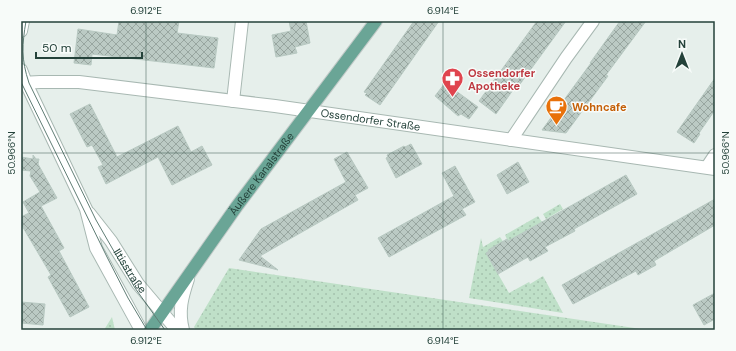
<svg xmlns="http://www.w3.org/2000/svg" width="736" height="351" viewBox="0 0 736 351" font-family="'DM Sans',sans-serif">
<defs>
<pattern id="grass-dots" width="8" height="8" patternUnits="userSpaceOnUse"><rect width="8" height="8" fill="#bfe0c8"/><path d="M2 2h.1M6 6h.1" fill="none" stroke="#a4c1ad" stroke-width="1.8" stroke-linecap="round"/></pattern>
<pattern id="building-cross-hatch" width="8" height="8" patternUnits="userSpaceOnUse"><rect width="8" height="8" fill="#bbcac4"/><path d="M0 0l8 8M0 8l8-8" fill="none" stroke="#98a6a0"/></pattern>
</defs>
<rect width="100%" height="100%" fill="#e6efeb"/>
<path fill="url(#grass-dots)" d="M560,204L563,209L546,219L543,214Z
M538,216L542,222L508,241L505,235Z
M500,237L504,243L486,253L509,293L529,282L530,284L543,276L563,313L469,298L481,238L483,247Z
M229,268L648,330H196L194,327Z
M112,317L115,330H104Z"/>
<path fill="url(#building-cross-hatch)" stroke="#b8c9c2" d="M119,21H179L177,33L218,38L214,68L92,54L91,65L74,63L78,29L117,35Z
M289,21H306L310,43L295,47L297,53L276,57L272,35L291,31Z
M414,21H439L380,105L365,95L367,93L364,92Z
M537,21H566L515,91L513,90L496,114L479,101Z
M620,21H646L606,75L608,76L566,133L542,130L591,63H590Z
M715,78V110L699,133L700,134L694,143L677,132Z
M445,83L478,107L469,119L461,114L458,116L435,96Z
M90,104L117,157L178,126L191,152L202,146L212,165L172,185L158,157L106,184L98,167L103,165L92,145L87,147L70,114Z
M411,144L422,164L396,178L386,158L388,157L387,155L404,146L405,147Z
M347,152L368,188L355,195L358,200L260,256L278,270L239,260L261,229L346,182L334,159Z
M33,155L36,159H39L38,164L57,198L41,206L64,248L59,251L89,307L70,317L48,277L51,275L21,224V217L29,213L23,202L40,192L30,176L31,171L21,170V157L33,159Z
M518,162L529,182L507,194L497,175Z
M455,166L475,202L462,209L466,215L389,257L378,238L454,196L442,173Z
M626,175L637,194L574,229L575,231L545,247L548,251L530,261L528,257L498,274L486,253L489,251L488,250L507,239L508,241Z
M715,199V225L654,261L656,265L638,275L636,271L573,304L562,285Z
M715,293V319L704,325L693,305Z
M21,302L45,304L43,325L21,323Z"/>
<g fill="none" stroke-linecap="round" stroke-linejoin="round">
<defs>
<g id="minor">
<path d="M21,31L23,21"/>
<path d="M21,70L26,83L86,209L96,248L141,330"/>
<path id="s1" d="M21,83L40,82H79L275,106L715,169"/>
<path d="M233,101L242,21"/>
<path d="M511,140L566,58L593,21"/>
<path d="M707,167L715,155"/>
<path id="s2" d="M89,213L111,241L138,284L177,330"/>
<path d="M183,330C178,311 182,297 188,279"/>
</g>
<g id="major">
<path id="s3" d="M150,330L237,206L376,21"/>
</g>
</defs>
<use href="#minor" stroke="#a8b8b2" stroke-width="14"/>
<use href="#major" stroke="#c2cac8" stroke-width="14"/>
<use href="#minor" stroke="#fff" stroke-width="12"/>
<use href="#major" stroke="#6aa596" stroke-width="12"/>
<path stroke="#5f7d75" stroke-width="1" d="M26,21C22,45 21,59 29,83L96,220L135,288L165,330
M21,82L107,257L128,298L147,330"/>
</g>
<path fill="none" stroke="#24423a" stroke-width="1" stroke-opacity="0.45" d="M146,21V330M443,21V330M21,153H715"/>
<defs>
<symbol id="pharmacy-pin" viewBox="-11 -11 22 30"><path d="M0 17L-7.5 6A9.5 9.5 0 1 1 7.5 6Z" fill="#e0444e" stroke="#f7fbf9"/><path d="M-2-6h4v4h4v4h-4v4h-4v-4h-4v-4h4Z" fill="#fff"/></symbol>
<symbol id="cafe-pin" viewBox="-11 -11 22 30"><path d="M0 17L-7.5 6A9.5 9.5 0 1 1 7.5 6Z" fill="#e8710a" stroke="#f7fbf9"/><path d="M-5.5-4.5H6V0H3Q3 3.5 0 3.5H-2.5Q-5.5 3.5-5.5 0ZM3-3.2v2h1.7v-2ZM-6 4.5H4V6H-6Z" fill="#fff"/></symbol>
</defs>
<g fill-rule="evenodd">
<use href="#pharmacy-pin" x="440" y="66" width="25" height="34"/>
<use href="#cafe-pin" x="544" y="94" width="25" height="34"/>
</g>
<g text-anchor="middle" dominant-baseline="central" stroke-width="3" stroke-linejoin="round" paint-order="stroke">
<g font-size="11" font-weight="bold" fill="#be3a42" stroke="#f7fbf9" text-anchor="start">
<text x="468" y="73">Ossendorfer<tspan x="468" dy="13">Apotheke</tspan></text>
</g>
<g font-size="11" font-weight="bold" fill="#c56008" stroke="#f7fbf9" text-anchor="start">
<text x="572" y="107">Wohncafe</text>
</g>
<g font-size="11" fill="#24423a" stroke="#f7fbf9">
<text stroke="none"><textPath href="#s1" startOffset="352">Ossendorfer Straße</textPath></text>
<text stroke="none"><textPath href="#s3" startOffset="192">Äußere Kanalstraße</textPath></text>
<text stroke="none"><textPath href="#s2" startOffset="71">Iltisstraße</textPath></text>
</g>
</g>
<rect width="736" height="351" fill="none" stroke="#f7fbf9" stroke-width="44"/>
<g transform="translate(682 54)" stroke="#f7fbf9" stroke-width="3" paint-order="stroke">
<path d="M0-3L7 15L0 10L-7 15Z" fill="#24423a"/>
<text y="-6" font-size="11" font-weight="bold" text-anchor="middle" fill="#24423a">N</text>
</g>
<path d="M36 52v6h106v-6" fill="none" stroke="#24423a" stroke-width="2"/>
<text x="42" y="52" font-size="12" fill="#24423a" stroke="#f7fbf9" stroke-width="3" paint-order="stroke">50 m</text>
<rect x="22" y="22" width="692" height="307" fill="none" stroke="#24423a" stroke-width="1.5"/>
<g font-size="10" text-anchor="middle" fill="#24423a">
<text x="146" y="14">6.912°E</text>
<text x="443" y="14">6.914°E</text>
<text transform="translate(11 153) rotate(-90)" y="4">50.966°N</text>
<text transform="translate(725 153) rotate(-90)" y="4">50.966°N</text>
<text x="146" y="344">6.912°E</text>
<text x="443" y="344">6.914°E</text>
</g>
</svg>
